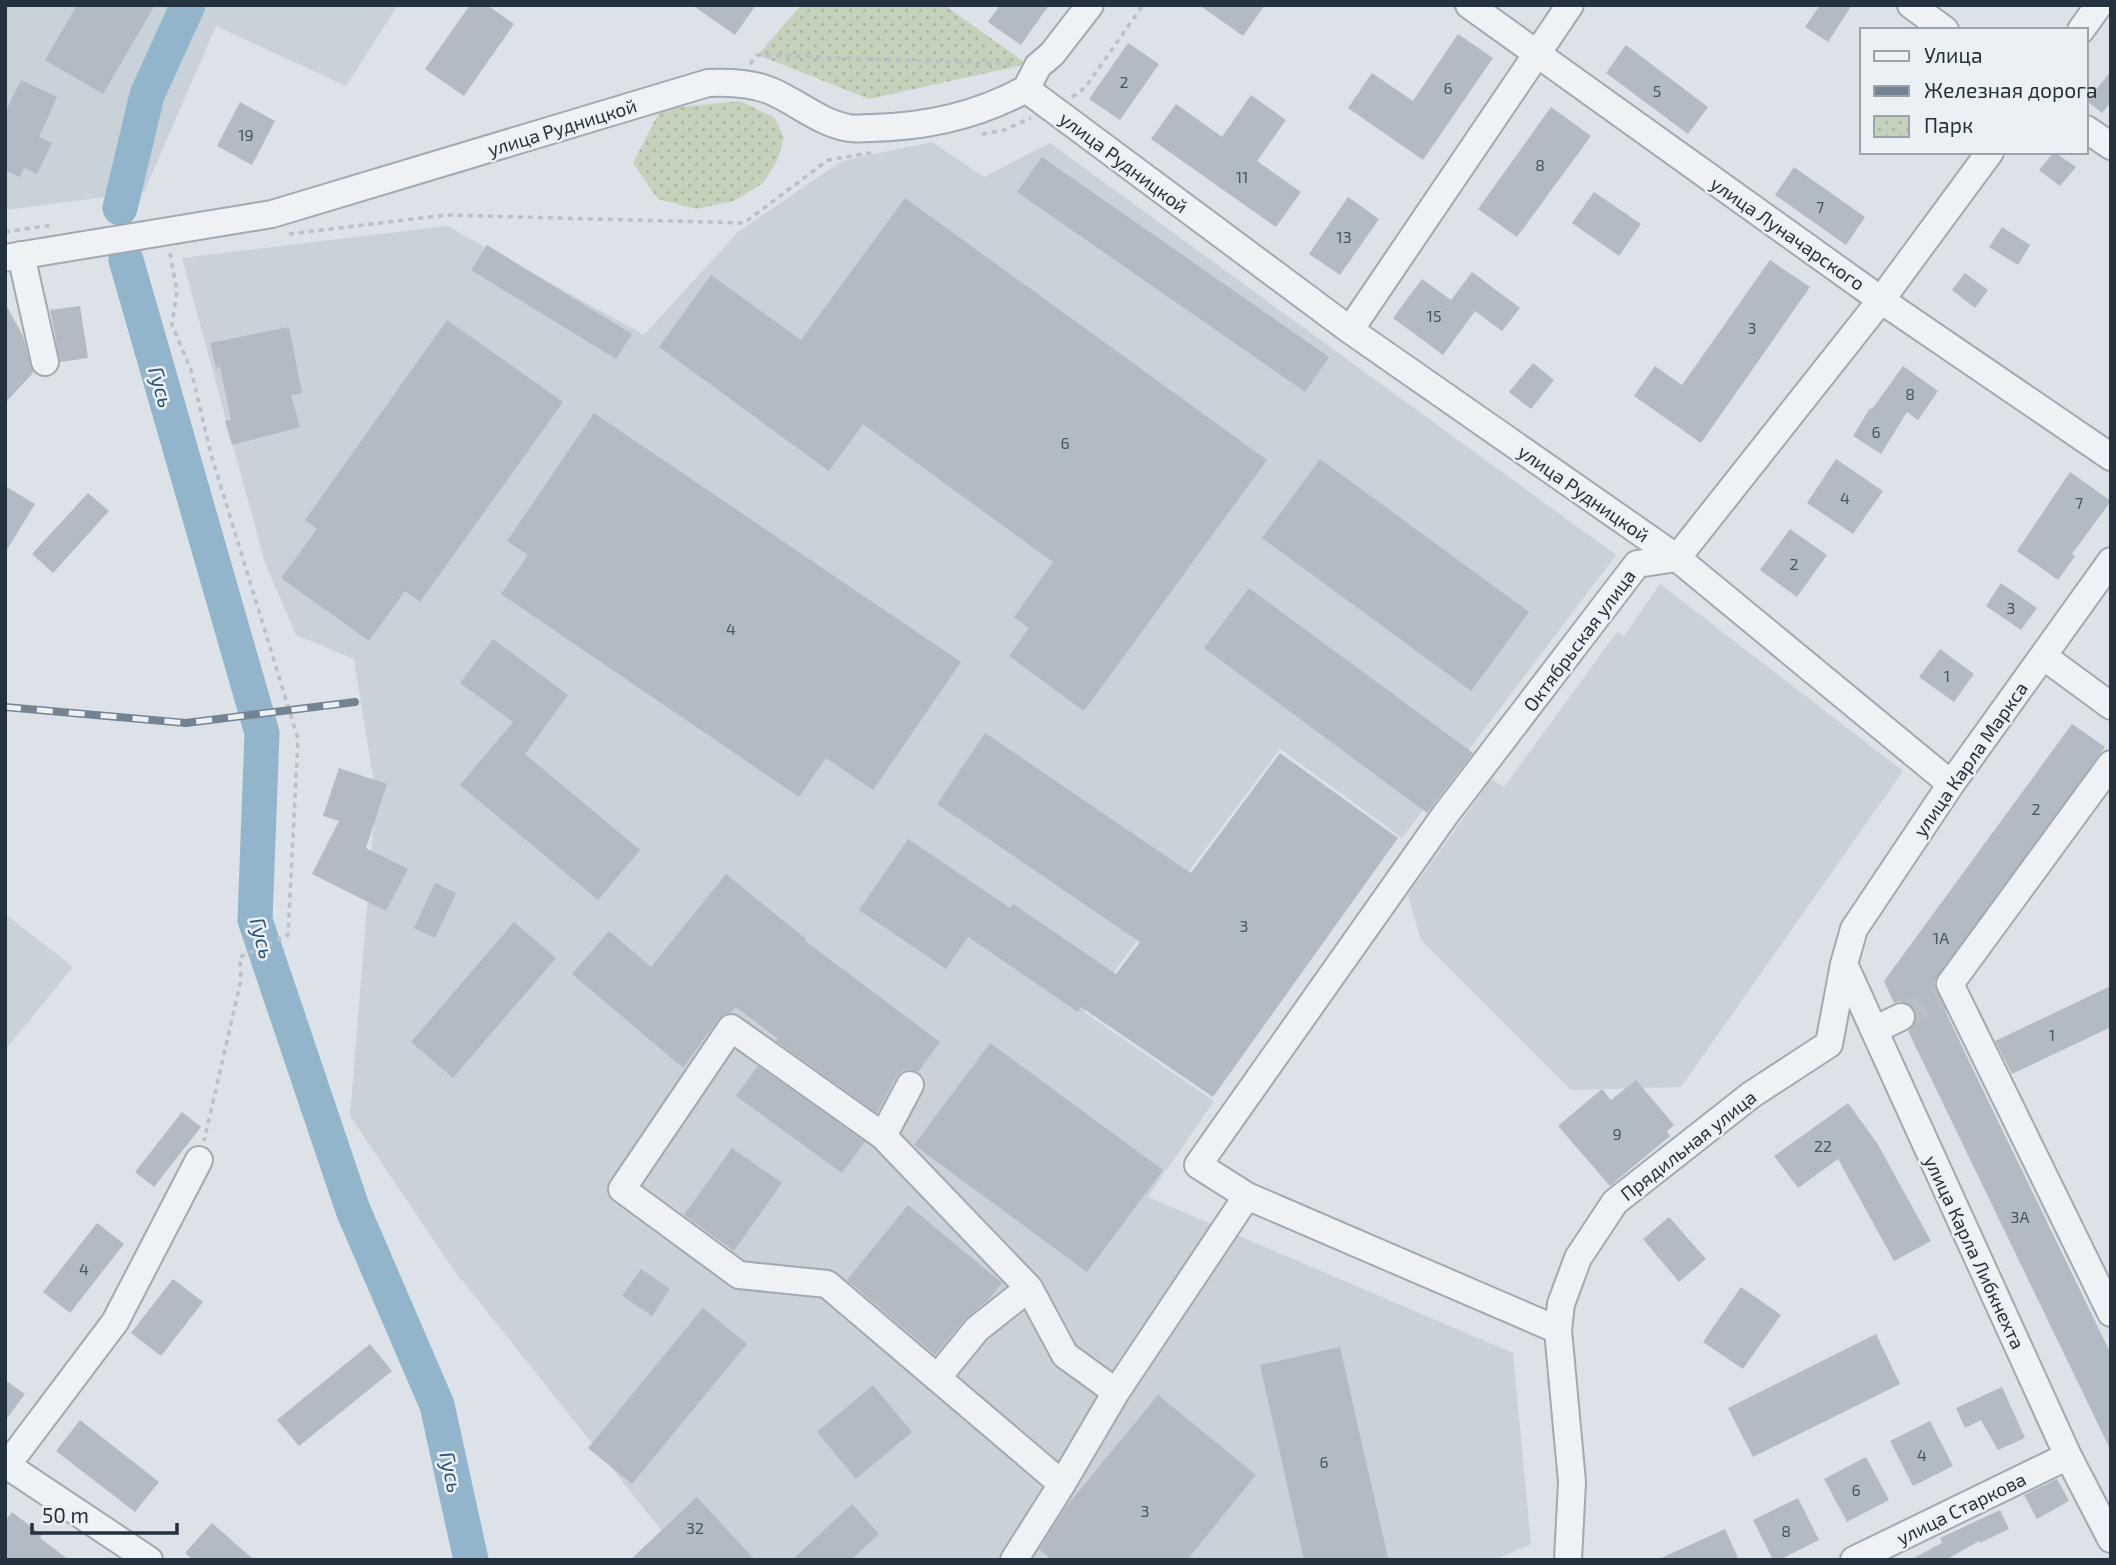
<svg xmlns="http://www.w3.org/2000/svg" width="2116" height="1565" viewBox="0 0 2116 1565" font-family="'Exo 2',sans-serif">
<defs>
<pattern id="park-dots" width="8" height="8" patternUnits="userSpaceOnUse" patternTransform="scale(1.75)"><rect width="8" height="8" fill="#c4d2bc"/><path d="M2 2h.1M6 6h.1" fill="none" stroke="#a8b5a3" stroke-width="1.8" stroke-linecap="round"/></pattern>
</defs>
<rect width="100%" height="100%" fill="#dce2e7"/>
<path fill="#c9d1d9" d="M5,5H398L346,86L216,26L144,192L5,210Z
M932,142L984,177L1050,143L1616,555L1402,838L1280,749L1084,1012L1214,1101L1148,1197L1513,1353L1531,1544L1494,1560H685L453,1269L350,1116L376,796L354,659L296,635L265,563L182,258L447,226L644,335L738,232L842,161Z
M1660,584L1903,771L1681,1087L1571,1090L1421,940L1408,895L1491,779L1504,787L1617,632L1624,636Z
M5,914L73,967L5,1050Z"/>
<path fill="url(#park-dots)" d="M801,5H944L1027,64L869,99L758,55Z
M740,101L775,118L784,138L777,161L763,183L734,201L696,209L658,199L633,163L661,109Z"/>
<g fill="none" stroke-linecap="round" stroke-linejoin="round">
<path stroke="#93b5cb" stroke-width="35" d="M120,208L147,95L188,5
M126,260L262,733L255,920L353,1210L437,1405L471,1560"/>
</g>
<path fill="#b2bbc4" d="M77,5H155L103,94L45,60Z
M470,5H487L514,24L464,96L425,69Z
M692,5H756L735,35Z
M1000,5H1049L1021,45L988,22Z
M1199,5H1265L1243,36Z
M1820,5H1852L1828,42L1805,27Z
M1458,34L1493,58L1423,160L1348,108L1372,73L1413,101Z
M1128,43L1159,64L1120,120L1089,99Z
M1626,45L1708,107L1688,134L1606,73Z
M2111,71V102L2102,113L2087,101Z
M21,80L57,97L39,137L52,143L37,174L24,168L20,177L5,170V113Z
M1251,95L1286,120L1257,161L1301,192L1276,227L1151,139L1176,104L1222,137Z
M240,102L275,121L252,165L217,146Z
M1551,107L1591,136L1517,237L1478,209Z
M2054,152L2076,167L2060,186L2039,170Z
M1042,157L1329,357L1305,392L1017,192Z
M1794,167L1865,217L1846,245L1775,195Z
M1594,192L1641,224L1619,256L1572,223Z
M1348,197L1379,219L1340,275L1309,254Z
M905,198L1267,460L1084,711L1009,656L1029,628L1014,617L1053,562L863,424L829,471L659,347L711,275L801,340Z
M2002,227L2030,245L2018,265L1989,247Z
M487,245L632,334L616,359L471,270Z
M1770,260L1810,287L1701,443L1634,396L1655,366L1682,385Z
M1472,272L1520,308L1502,331L1475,311L1443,355L1393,318L1422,279L1451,300Z
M1965,273L1988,290L1975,308L1952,290Z
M5,303L23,336L33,373L5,403Z
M80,306L88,358L60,362L50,310Z
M447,320L563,402L420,602L405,591L369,641L281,578L317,529L305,520Z
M289,327L302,393L291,395L300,427L232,445L225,421L231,420L220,367L216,368L210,343Z
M1533,363L1554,380L1531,409L1509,392Z
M1903,366L1938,391L1918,420L1907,412L1881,454L1853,436L1870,408L1872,409Z
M594,413L961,662L873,790L826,758L799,797L501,594L528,555L507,541Z
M1320,459L1529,612L1471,691L1262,538Z
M1836,459L1883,491L1853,534L1807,503Z
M2070,472L2111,501L2072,554L2075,556L2058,580L2017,551Z
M5,486L35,504L5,553Z
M88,493L109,511L53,573L32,554Z
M1790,529L1827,555L1797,597L1760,570Z
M2001,583L2037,608L2021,630L1986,606Z
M1249,588L1473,753L1427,813L1204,648Z
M493,639L568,695L525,754L640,850L598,900L460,785L513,722L460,683Z
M1940,649L1974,674L1954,702L1919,677Z
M2072,724L2105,747L1934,982L1936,991L1968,1059L2111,1354V1451L1908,1031L1914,1025L1917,1018L1915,1011L1909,1004L1901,1001L1894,1003L1884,981Z
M985,733L1191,873L1280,753L1398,838L1213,1097L1081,1007L1078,1012L968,937L946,969L859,910L908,839L1010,908L1013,904L1116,974L1140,942L937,804Z
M339,768L387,784L366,848L408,869L386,911L312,874L339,821L323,816Z
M726,874L806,939L805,941L940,1042L918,1072L909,1069L902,1071L896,1077L877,1113L776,1041L778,1039L736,1007L731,1012L724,1014L718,1019L683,1068L572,974L609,931L651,967Z
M435,883L456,893L435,938L414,928Z
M514,922L556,958L453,1078L411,1042Z
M2111,986V1027L2012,1074L1995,1041Z
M990,1043L1163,1170L1087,1272L914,1145Z
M758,1066L865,1142L842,1173L736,1096Z
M1636,1080L1674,1125L1667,1131L1670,1136L1610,1186L1558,1126L1602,1089L1611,1100Z
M1848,1103L1877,1143L1931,1241L1894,1261L1838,1159L1798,1188L1774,1156Z
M182,1112L201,1127L154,1187L135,1172Z
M732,1148L782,1183L734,1251L684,1215Z
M908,1205L1002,1283L988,1300L965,1319L935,1355L847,1280Z
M1669,1217L1706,1259L1679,1282L1643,1239Z
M97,1223L124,1244L70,1313L43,1292Z
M641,1269L670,1289L652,1316L622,1296Z
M173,1279L203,1302L161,1356L131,1333Z
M1741,1287L1781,1315L1743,1369L1703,1342Z
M703,1308L747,1344L632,1484L588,1448Z
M1876,1334L1900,1384L1753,1457L1728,1408Z
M370,1344L392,1371L299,1446L277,1420Z
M1340,1347L1388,1558L1379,1560H1304L1260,1365Z
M5,1380L25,1394L5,1421Z
M873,1385L912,1432L856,1479L817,1432Z
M2002,1387L2025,1438L1998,1450L1981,1420L1965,1428L1956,1408Z
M1158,1395L1256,1475L1187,1560H1052L1039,1549L1065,1508Z
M80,1420L159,1482L135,1512L56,1451Z
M1930,1421L1953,1466L1913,1486L1890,1441Z
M1866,1457L1889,1500L1847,1522L1824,1479Z
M2057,1479L2069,1501L2037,1519L2024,1495Z
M697,1497L755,1560H630Z
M1798,1498L1819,1540L1779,1560H1773L1753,1520Z
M852,1504L879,1534L851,1560H792Z
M2000,1510L2009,1529L1980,1543L1979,1541L1946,1560H1910L1942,1543L1940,1538Z
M12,1512L42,1535L40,1538L69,1560H5V1521Z
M212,1523L254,1560H193L185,1553Z
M1725,1529L1739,1560H1657Z"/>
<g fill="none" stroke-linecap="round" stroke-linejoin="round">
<path stroke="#b7bfc5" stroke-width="26" stroke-dasharray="26 13" stroke-linecap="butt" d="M1901,1017L1941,998"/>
<defs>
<path id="minor" d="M1469,5L1881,300L2111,457
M1911,5L1945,30
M2081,30L2099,5
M1026,89L1350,330L1677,558L1951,784
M1026,89L1038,66L1052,54L1090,5
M2086,129L2111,146
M21,255L45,362
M5,258L272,214L708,83C728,82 752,83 771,91C797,102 820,123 849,128C856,129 864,128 871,128C924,127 979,115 1026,89
M1350,330L1570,5
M2043,656L2111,706
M2111,764L1950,984L2111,1313
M1844,964L2068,1456L2111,1539
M1874,1030L1901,1017
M910,1085L883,1136L731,1028L622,1189L739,1275L827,1284L1062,1484
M883,1136L1029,1288L1065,1355L1116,1392
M1558,1330L1247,1196L1198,1165L1445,815L1637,564L1677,558L1881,300L1990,152
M937,1378L977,1329L1029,1288
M5,1464L149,1560
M5,1468L115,1322L199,1160
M1014,1560L1062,1484L1116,1392L1247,1196
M1568,1560L1572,1482L1558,1330L1561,1304L1578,1258L1615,1202L1751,1095L1829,1044L1844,964L1854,929L1951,784L2111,561
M1854,1560L2068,1456"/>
</defs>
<use href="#minor" stroke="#a1a9b1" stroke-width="30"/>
<path stroke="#b9c0c6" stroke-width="3.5" stroke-dasharray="5 5" stroke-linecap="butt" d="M750,64L758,55L1015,64
M1072,97L1085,88L1143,5
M982,134L1004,130L1031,118
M5,232L52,225
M289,234L446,215L744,223L828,160L875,152
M170,253L177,291L172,325L191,370L211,454L298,739L288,935L240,957L241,980L204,1141"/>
<use href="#minor" stroke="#eef2f5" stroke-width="26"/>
<defs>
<path id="rail" d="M5,707L186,723L355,702"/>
</defs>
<use href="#rail" stroke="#748392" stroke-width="8"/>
<use href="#rail" stroke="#ebf0f5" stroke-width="5" stroke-dasharray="16" stroke-linecap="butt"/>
</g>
<g text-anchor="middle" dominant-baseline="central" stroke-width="5" stroke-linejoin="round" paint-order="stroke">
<g font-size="16" fill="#485460">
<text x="1124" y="81">2</text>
<text x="1448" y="87">6</text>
<text x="1657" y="90">5</text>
<text x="246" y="134">19</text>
<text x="1540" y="164">8</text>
<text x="1242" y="176">11</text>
<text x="1820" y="206">7</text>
<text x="1344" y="236">13</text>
<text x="1434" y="315">15</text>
<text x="1752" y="327">3</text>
<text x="1910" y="393">8</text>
<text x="1876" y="431">6</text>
<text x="1065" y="442">6</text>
<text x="1845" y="497">4</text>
<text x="2079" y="502">7</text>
<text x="1794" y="563">2</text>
<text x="2011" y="607">3</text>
<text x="731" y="628">4</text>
<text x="1947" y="675">1</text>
<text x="2036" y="808">2</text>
<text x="1244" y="925">3</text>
<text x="1941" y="937">1А</text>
<text x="2052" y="1034">1</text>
<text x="1617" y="1133">9</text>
<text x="1823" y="1145">22</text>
<text x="2020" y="1216">3А</text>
<text x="84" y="1268">4</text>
<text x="1922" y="1454">4</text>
<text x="1324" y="1461">6</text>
<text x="1856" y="1489">6</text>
<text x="1145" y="1510">3</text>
<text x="695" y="1527">32</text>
<text x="1786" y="1530">8</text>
</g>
<g font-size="19" fill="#24313f" stroke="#ebf0f5">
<text transform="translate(562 127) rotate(-17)">улица Рудницкой</text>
<text transform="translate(1124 162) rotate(37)">улица Рудницкой</text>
<text transform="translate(1788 233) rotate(35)">улица Луначарского</text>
<text transform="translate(1584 493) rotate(35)">улица Рудницкой</text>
<text transform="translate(1579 640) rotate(-53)">Октябрьская улица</text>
<text transform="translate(1970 759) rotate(-55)">улица Карла Маркса</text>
<text transform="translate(1688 1145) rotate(-38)">Прядильная улица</text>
<text transform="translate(1975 1252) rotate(65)">улица Карла Либкнехта</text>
<text transform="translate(1961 1508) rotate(-26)">улица Старкова</text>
</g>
<g font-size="21" font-style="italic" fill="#2b5575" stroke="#ebf0f5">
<text transform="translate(162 387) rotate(74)">Гусь</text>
<text transform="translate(263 938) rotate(75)">Гусь</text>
<text transform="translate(452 1472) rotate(78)">Гусь</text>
</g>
</g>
<rect width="2116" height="1565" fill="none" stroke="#24313f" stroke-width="14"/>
<rect x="1860" y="28" width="228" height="126" fill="#ebf0f5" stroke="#9ba4ac" stroke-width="2"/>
<rect x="1874" y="51" width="35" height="10" fill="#eef2f5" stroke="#9ba4ac" stroke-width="2"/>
<text x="1924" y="63" font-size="21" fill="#24313f">Улица</text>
<rect x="1874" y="86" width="35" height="10" fill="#748392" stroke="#9ba4ac" stroke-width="2"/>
<text x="1924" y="98" font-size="21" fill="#24313f">Железная дорога</text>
<rect x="1874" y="116" width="35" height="21" fill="url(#park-dots)" stroke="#9ba4ac" stroke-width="2"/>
<text x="1924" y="133" font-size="21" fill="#24313f">Парк</text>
<path d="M32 1523v10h145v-10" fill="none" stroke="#24313f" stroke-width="3.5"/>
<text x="42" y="1523" font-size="21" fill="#24313f" stroke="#ebf0f5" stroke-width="5" paint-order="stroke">50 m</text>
</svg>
